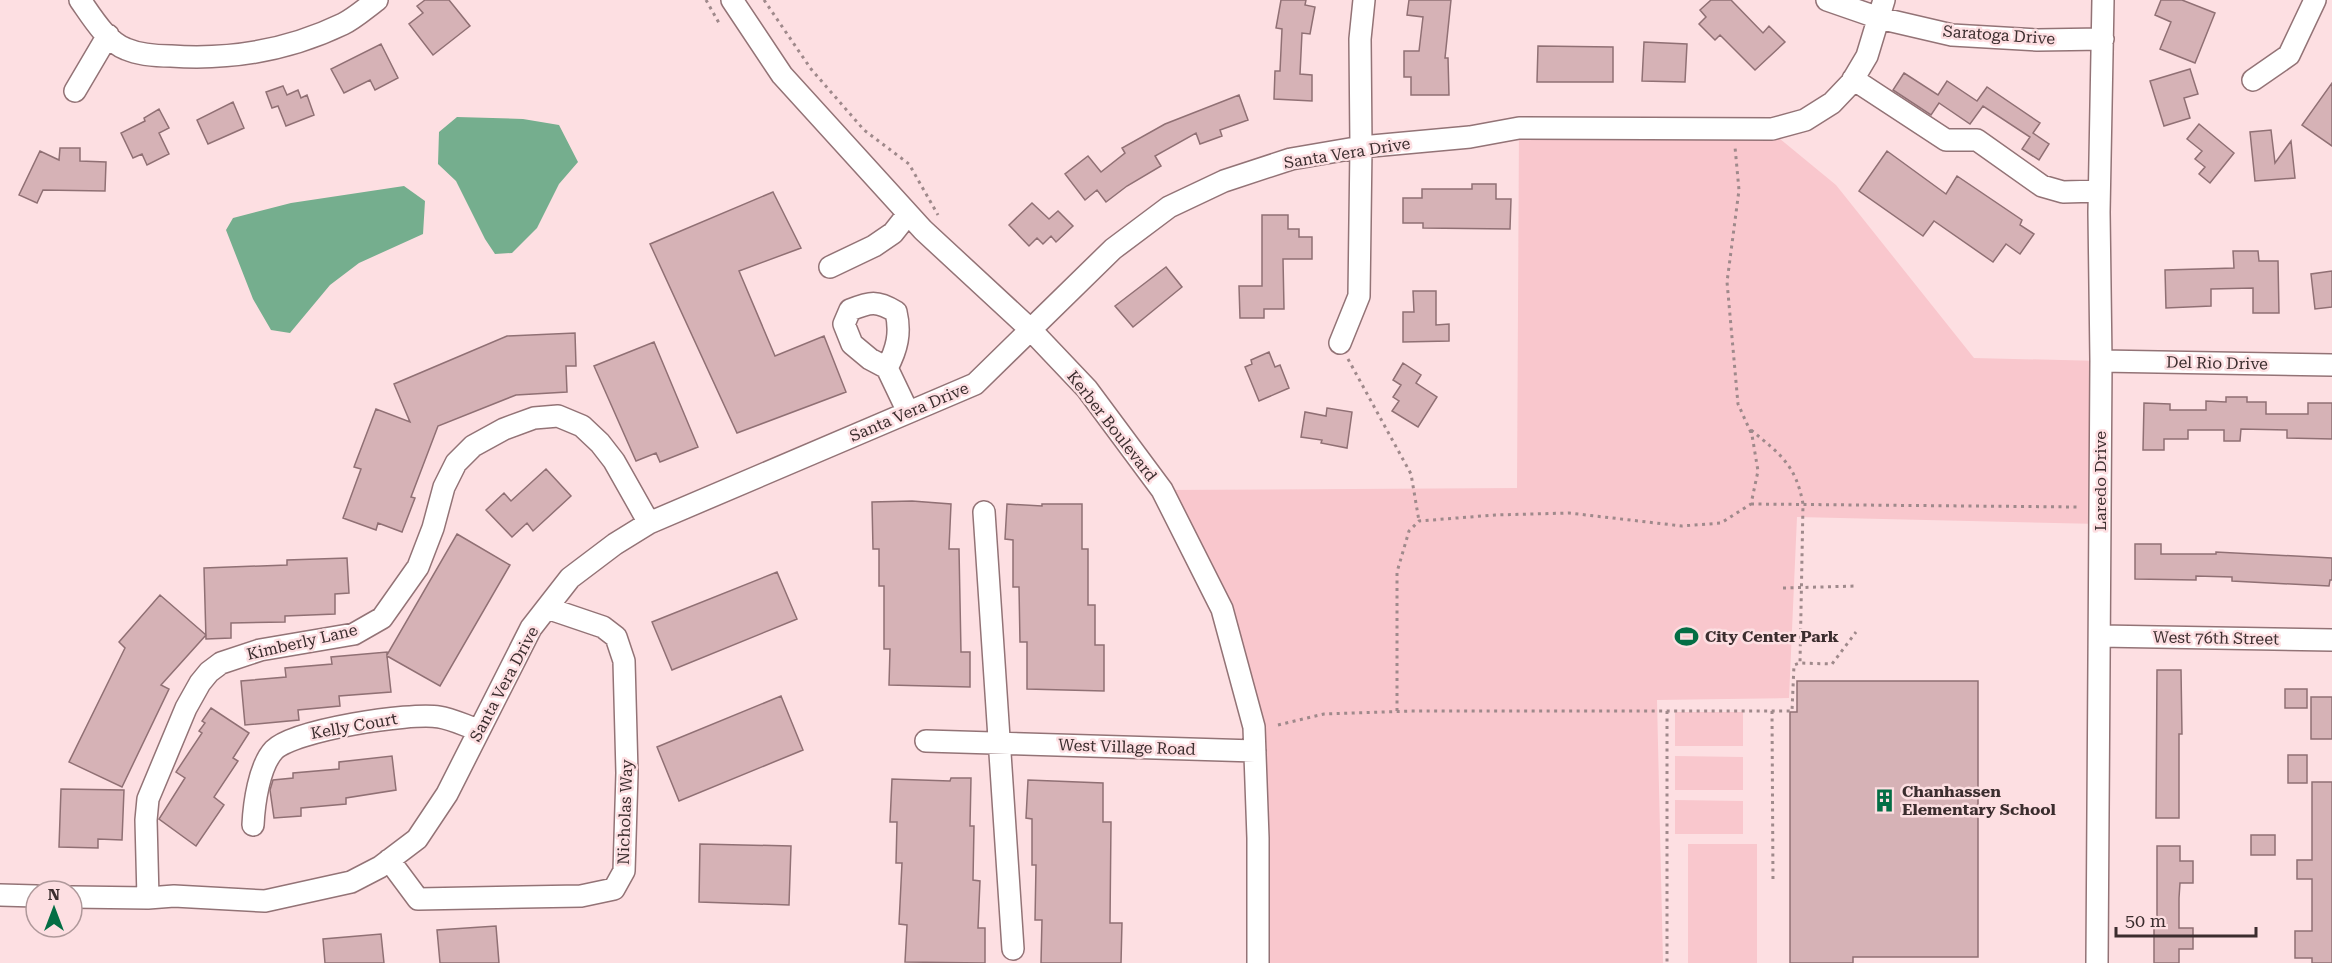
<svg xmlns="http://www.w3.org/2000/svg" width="2332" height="963" viewBox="0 0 2332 963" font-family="'Roboto Serif',serif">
<rect width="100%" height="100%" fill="#fddfe2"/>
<path fill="#f9c7cd" d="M1519,128L1768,129L1836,185L1974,358L2101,361L2100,524L1797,517L1789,698L1657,700L1663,963H1258L1255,751L1222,609L1162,490L1517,488Z
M1675,712H1743V746H1675Z
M1675,756L1743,757V790H1675Z
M1675,800L1743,801V834H1675Z
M1688,844H1757V963H1688Z"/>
<path fill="#75ae8e" d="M457,117L523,119L559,125L578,162L559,184L537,228L512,253L495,254L485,239L456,181L438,164L439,132Z
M404,186L425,201L423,234L359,263L330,285L290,333L271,330L253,299L226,230L233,218L291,203Z"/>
<path fill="#d6b2b6" stroke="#907074" stroke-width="1.5" d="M425,0H449L470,26L433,55L409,24L423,13L417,6Z
M1281,0H1306L1305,5L1315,7L1310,34L1302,33L1300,74L1312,75V101L1274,99L1275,71H1280L1282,29L1276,28Z
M1409,0H1451L1445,58H1448L1449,95H1411V77H1404V51H1419L1423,17L1407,15Z
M1711,0H1731L1763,33L1769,26L1785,42L1755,70L1720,35L1715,40L1699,24L1706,17L1700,10Z
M2161,0H2182L2215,13L2195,63L2160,49L2171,22L2155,15Z
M1644,42L1687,44L1685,82L1642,81Z
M381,44L398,78L375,90L370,80L344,93L331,69Z
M1538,46L1613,47V82H1537Z
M2190,69L2198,94L2184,98L2190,118L2164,126L2150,81Z
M1904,73L1938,95L1947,81L1977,101L1987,87L2040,123L2033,133L2049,144L2039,160L2022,149L2030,137L1983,106L1970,124L1939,103L1931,115L1893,90Z
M2332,83V146L2302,125Z
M283,86L287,95L298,90L301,98L307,95L314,115L286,126L278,106L272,108L266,92Z
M1239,95L1248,120L1220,130L1222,136L1200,144L1196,133L1155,156L1161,166L1127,186L1106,202L1097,190L1085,200L1065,174L1088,156L1101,172L1125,153L1122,148L1165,124Z
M233,102L244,128L208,144L197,120Z
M159,109L169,128L159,133L169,154L147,165L142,154L133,158L121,133L145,121L144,118Z
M2199,124L2234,153L2210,183L2199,174L2205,167L2195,159L2202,151L2187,139Z
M2271,130L2275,163L2291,141L2295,178L2255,181L2250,132Z
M60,148H80V161L106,162L105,191L43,190L37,203L19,195L40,151L59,160Z
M1887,151L1946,194L1957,176L2022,220L2020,225L2034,234L2020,254L2006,244L1993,262L1934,221L1923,236L1859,191Z
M1472,184H1496V199H1511L1510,229L1423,228V223H1403V198H1422V189H1472Z
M773,192L801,248L739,271L775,356L824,336L846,392L737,433L650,244Z
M1032,203L1049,219L1058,211L1073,226L1056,242L1051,236L1043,244L1037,238L1029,246L1009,225Z
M1262,215H1288V229H1299V237H1312V259H1283L1284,309H1264V318H1240L1239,286H1262Z
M2233,251H2258L2259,261H2278L2279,313H2253V288L2211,289V306L2166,308L2165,270L2234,268Z
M1166,267L1182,287L1133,327L1115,306Z
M2332,271V307L2315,309L2311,274Z
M1413,291H1436V325L1449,324V341L1403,342V312H1414Z
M575,333L576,366H566L567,392L516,395L438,426L411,497L415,498L402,532L378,523L376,530L343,518L361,469L354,467L376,409L410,422L394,384L507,336Z
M654,342L698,447L660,462L656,453L636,461L594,366Z
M1269,352L1275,367L1280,365L1289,388L1259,401L1245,367L1252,364L1251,360Z
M1403,363L1421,375L1416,383L1437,397L1418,427L1392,411L1399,401L1393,397L1401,385L1393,380Z
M2226,397H2247V402H2266V414H2308V403H2332V439L2287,438V430L2241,429L2240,441H2224V430H2188V439H2164V450H2143L2144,403L2170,404V410H2206V401L2226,402Z
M1327,408L1352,412L1347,448L1321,443L1322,440L1301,437L1305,412L1326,416Z
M546,469L571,496L533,531L527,523L512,537L486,510L504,493L511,501Z
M912,501L951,504L949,549H959L961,652H970V687L889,685L890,649H884V586H879V549H873L872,502Z
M1007,504L1042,506V504H1082V549H1088V605H1095V645H1104V691L1027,689V642H1020L1019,587H1013V540L1005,539Z
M457,534L510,565L440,686L387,656L391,692L339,696L340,706L298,710L299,720L245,725L241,681L286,677L285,668L332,664L331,657L387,652V655Z
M2135,544H2161V554H2216V552L2332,558V580H2330L2329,586L2232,581V577L2196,576V580L2135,579Z
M347,558L349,593L335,594V614L285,616V622L231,623V638L206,639L204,568L287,565V560Z
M777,572L797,619L672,670L652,622Z
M160,595L206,635L161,685L169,689L122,787L69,762L125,648L119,642Z
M2157,670H2181L2182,734H2179V818H2156Z
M1797,681H1978V957H1853V963H1790V712H1797Z
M2285,689H2307V708H2285Z
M781,696L803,750L679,801L657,747Z
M2311,697H2332V739H2311Z
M211,708L249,733L233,758L238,761L214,797L224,805L196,846L159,819L185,778L176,772L202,733L199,731L205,723L202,721Z
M2288,755H2307V783H2288Z
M392,756L396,790L346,798V804L301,808V816L274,818L270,790L273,780L293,778V773L339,769V762Z
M951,778H971L970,826H974L973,880L980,881L978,928H985V963L905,962L907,925L899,924L902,863H896L897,822H890L892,779L950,781Z
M1028,780L1103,783V822H1111L1110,923H1122L1121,963H1041L1042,920H1035L1036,865H1032V819L1026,818Z
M2312,782H2332V963H2312V958H2295V931H2312V879H2297V860H2312Z
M61,789L124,790L122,840L98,839V848L59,847Z
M2251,835H2275V855H2251Z
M700,844L791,846L789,905L699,902Z
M2157,846H2180V861H2193V883H2180L2179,898V928H2193V949H2179V963H2154V918H2157Z
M496,926L499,963H440L437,930Z
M381,934L384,963H325L323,939Z"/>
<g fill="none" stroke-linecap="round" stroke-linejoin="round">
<defs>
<path id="minor" d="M80,0C92,17 106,41 126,49C140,55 156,56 171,56C230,60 289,50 343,24C355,18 366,8 377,0
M732,0L782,75L923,230L1031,330L1087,389L1162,490L1222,609L1254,727L1258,838V963
M1827,0L1879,18L1952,35L2037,40L2103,39
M1853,79L1946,140H1977L2042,186L2063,192L2099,191
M2253,80L2289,55L2315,0
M75,91L108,35
M830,267L874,246L893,233L908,214
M1340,343L1359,296L1361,147L1360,39L1364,0
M2101,361L2332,365
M887,368C897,349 901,333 896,312C877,300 870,302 850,310L844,324L852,344L870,359L887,368L908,412
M984,512L1013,949
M2100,636L2332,640
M926,741L1255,751
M253,825C254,804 259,766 274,750C294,730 410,712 439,717C452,719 466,726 479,730
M389,860L418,899L581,896L614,889L624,871L627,773L624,661L616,637L603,627L547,608
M0,895L36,896
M72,897L148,898L174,896L265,901L351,882L380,867L417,839L447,794L531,628L570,578L615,544L649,523L975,384L1113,249L1169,207L1224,181L1291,159L1361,147L1470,137L1519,128L1772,129L1805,120L1832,103L1851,83L1867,56L1884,0
M148,898L146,820L148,799L186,708L200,683L209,672L221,663L260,650L354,634L382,618L418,567L433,528L444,487L456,463L473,446L504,429L534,418L558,416L582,426L600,443L614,461L649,523
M2097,963L2101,361L2099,212L2103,0"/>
</defs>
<use href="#minor" stroke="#937376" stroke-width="24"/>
<path stroke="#9f898b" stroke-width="3" stroke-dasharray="3 4.5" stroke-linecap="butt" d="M706,0L719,23
M764,0L811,69L864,130L909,164L938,215
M1348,359L1411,474L1419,521
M1751,430C1780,454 1796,465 1803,504L1800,663
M1751,504L2077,507
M1783,588L1857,586
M1397,711V572L1409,531L1419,521L1495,515L1569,513L1682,526L1721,523L1751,504L1758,471L1752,435L1738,404L1727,282L1739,190L1735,147
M1667,711V963
M1772,711L1773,883
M1278,725L1324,714L1411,711H1792L1794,665L1800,663L1832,664L1856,632"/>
<use href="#minor" stroke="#fff" stroke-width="21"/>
</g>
<defs>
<symbol id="stadium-bare" viewBox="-9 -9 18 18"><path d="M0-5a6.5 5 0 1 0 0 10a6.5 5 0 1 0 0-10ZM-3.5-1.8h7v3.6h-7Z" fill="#046e45" stroke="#fddfe2" stroke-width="2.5" paint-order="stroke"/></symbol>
<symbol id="building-bare" viewBox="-9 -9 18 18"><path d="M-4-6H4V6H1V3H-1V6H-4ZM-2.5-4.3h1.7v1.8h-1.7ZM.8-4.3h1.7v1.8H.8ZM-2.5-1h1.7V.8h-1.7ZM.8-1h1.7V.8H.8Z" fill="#046e45" stroke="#fddfe2" stroke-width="2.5" paint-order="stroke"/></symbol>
</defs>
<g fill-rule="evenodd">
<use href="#stadium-bare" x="1670" y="620" width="33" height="33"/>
<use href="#building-bare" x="1868" y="784" width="33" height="33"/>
</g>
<g text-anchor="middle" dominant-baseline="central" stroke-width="5" stroke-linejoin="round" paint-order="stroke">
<g font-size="16" fill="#3b2d2e" stroke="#fddfe2">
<text transform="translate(1999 35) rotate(4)">Saratoga Drive</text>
<text transform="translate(1347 153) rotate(-9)">Santa Vera Drive</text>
<text transform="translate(2217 363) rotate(1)">Del Rio Drive</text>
<text transform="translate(909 412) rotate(-23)">Santa Vera Drive</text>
<text transform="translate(1112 426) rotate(52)">Kerber Boulevard</text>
<text transform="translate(2100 481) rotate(-90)">Laredo Drive</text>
<text transform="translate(2216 638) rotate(1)">West 76th Street</text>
<text transform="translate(302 642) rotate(-13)">Kimberly Lane</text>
<text transform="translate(504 684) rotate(-62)">Santa Vera Drive</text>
<text transform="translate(354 726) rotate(-10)">Kelly Court</text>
<text transform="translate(1127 747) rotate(2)">West Village Road</text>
<text transform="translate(625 812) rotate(-88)">Nicholas Way</text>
</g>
<g font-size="16" font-weight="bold" fill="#3b2d2e" stroke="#fddfe2" text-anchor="start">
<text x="1705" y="636">City Center Park</text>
<text x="1902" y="791">Chanhassen<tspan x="1902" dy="18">Elementary School</tspan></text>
</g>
</g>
<g transform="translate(54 909)"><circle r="28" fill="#fddfe2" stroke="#af989a" stroke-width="1.5"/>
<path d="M0-4.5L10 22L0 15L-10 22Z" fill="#046e45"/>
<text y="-9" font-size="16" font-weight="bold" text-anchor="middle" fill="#3b2d2e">N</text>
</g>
<path d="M2116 927v9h140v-9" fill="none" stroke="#3b2d2e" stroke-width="3"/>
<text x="2125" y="927" font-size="18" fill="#3b2d2e" stroke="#fddfe2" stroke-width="4.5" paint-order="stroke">50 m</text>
</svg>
